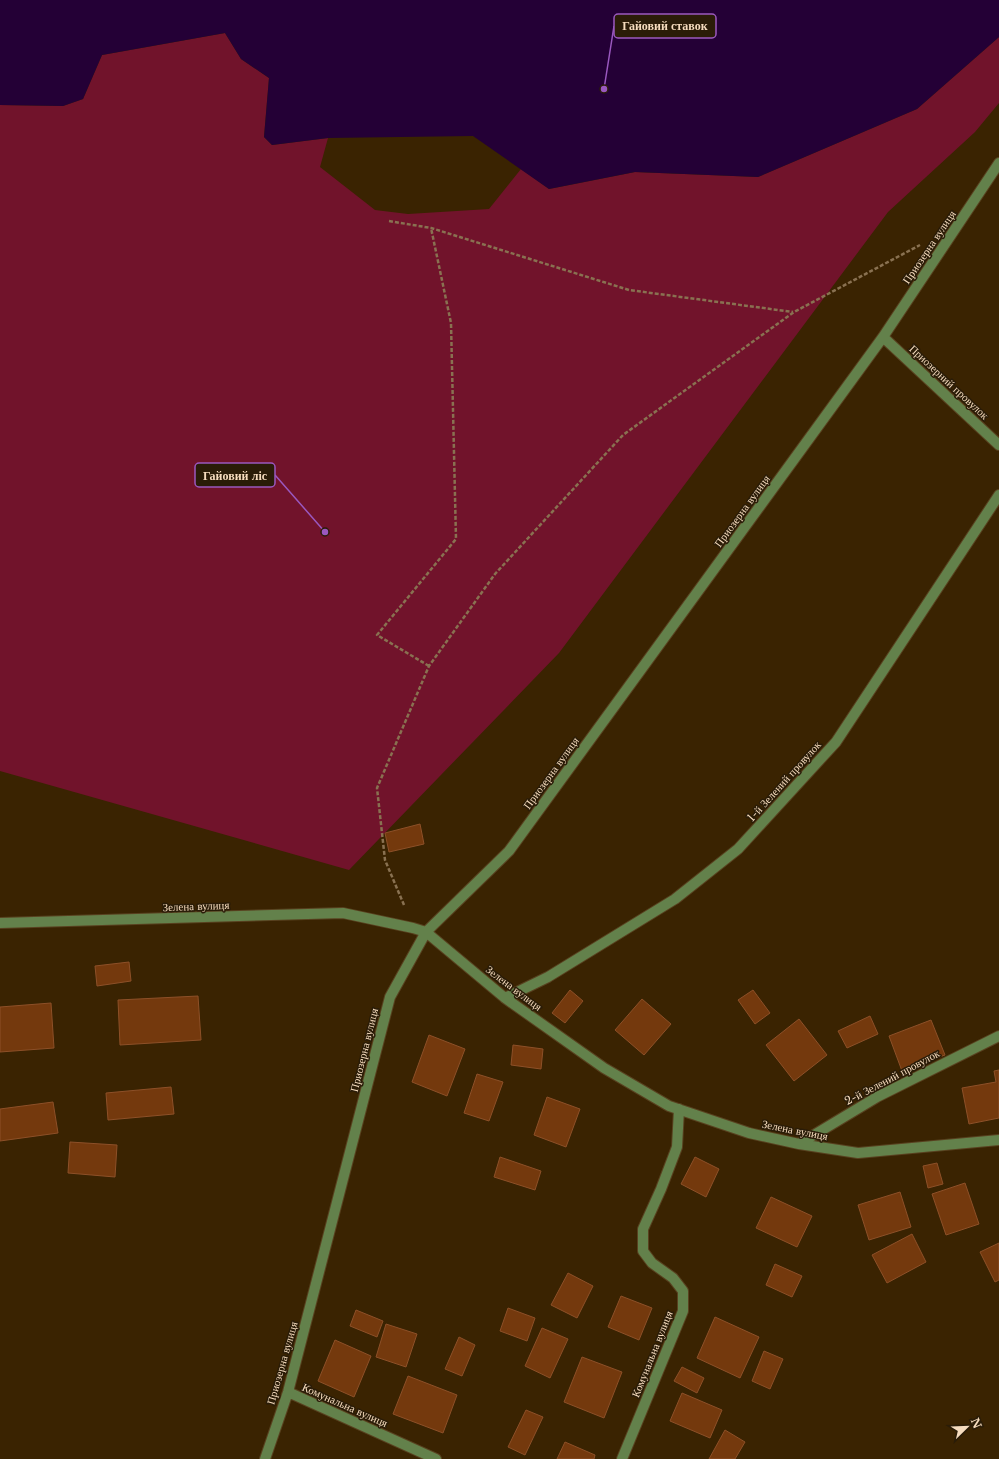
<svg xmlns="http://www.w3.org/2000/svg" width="999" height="1459" viewBox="0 0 999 1459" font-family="'Libre Baskerville',serif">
<rect width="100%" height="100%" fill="#3a2301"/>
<path fill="#71132b" d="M225,33L241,59L269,78L264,137L272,145L328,138L320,167L375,210L408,214L489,209L521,169L549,189L635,172L758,177L917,109L999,37V103L975,132L888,212L559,653L349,870L0,771V105L63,106L83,99L102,55Z"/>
<path fill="#240036" d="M0,0H999V37L917,109L758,177L635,172L549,189L473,136L328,138L272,145L264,137L269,78L241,59L225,33L102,55L83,99L63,106L0,105Z"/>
<path fill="#74390d" stroke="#8d5028" d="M420,824L424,844L389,852L385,833Z
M129,962L131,981L97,986L95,966Z
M570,990L583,1001L565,1023L552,1013Z
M753,990L770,1013L755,1024L738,1000Z
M198,996L201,1040L120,1045L118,1000Z
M642,999L671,1024L644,1055L615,1030Z
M51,1003L54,1048L0,1052V1007Z
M870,1016L878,1034L847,1048L838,1031Z
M799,1019L827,1055L794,1081L766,1045Z
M931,1020L945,1055L902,1071L889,1036Z
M429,1035L465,1049L447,1096L412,1082Z
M513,1045L543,1049L541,1069L511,1065Z
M999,1070V1118L969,1124L962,1088L996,1082L994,1071Z
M477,1074L503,1082L489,1121L464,1113Z
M171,1087L174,1114L108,1120L106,1093Z
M547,1097L580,1109L566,1147L534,1135Z
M53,1102L58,1133L0,1141V1109Z
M70,1142L117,1145L115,1177L68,1173Z
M500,1157L541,1171L535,1190L494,1177Z
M695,1157L719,1169L706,1197L681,1184Z
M937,1163L943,1184L928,1188L923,1166Z
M965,1183L979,1224L946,1235L932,1194Z
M900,1192L911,1227L869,1240L858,1205Z
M771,1197L812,1216L797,1247L756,1228Z
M912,1234L926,1262L887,1283L872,1255Z
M999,1243V1280L995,1282L980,1252Z
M775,1264L802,1276L792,1297L766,1285Z
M568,1273L593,1286L577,1318L551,1305Z
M621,1296L652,1308L639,1340L608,1327Z
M508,1308L535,1318L527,1341L500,1331Z
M356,1310L383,1321L377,1337L350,1326Z
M715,1317L759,1337L740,1378L697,1358Z
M386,1324L417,1334L406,1367L376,1357Z
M542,1328L568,1339L550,1378L525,1366Z
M459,1337L475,1345L462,1376L445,1369Z
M335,1340L371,1356L354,1397L318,1381Z
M764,1351L783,1359L770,1389L752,1381Z
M582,1357L622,1372L604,1418L564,1402Z
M682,1367L704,1378L697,1393L674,1381Z
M408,1376L457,1395L443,1433L393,1414Z
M682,1393L722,1410L710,1438L670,1421Z
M526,1410L543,1417L525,1455L508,1447Z
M725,1430L745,1442L735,1459H709Z
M565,1442L595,1455L594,1459H557Z"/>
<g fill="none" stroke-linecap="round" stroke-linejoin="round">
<defs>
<path id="minor" d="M883,337L999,445
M0,923L343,913L413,928L426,932L505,998L604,1068L669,1106L749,1133L799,1144L858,1153L999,1140
M505,998L548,977L675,899L738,849L836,742L999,495
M799,1144L877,1097L999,1036
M288,1392L436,1459
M265,1459L288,1392L390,997L426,932L509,851L883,337L999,163
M622,1459L683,1311V1291L673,1278L652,1263L643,1251V1229L661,1189L677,1147L679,1109"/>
</defs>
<use href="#minor" stroke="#58411f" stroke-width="12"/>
<path stroke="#897151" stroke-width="2.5" stroke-dasharray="4 2" stroke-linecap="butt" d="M389,221L431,228L629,290L793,312
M429,666L377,635L456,539L451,323L431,228
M404,905L385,860L377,788L429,666L495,574L623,435L794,312L920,245"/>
<use href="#minor" stroke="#63814b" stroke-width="10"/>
</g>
<g text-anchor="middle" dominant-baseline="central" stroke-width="3" stroke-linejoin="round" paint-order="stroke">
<g font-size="11" fill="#f6dcbe" stroke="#2a1c08">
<text transform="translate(929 247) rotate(-56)">Приозерна вулиця</text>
<text transform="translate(949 382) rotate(43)">Приозерний провулок</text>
<text transform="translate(742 511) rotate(-54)">Приозерна вулиця</text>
<text transform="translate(551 773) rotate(-54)">Приозерна вулиця</text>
<text transform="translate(784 781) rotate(-48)">1-й Зелений провулок</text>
<text transform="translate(196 906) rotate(-2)">Зелена вулиця</text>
<text transform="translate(514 988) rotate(37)">Зелена вулиця</text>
<text transform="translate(364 1050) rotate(-76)">Приозерна вулиця</text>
<text transform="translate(892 1077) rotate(-28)">2-й Зелений провулок</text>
<text transform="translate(795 1130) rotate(11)">Зелена вулиця</text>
<text transform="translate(652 1354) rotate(-68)">Комунальна вулиця</text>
<text transform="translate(282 1363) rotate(-74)">Приозерна вулиця</text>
<text transform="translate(345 1405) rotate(24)">Комунальна вулиця</text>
</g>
</g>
<path fill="none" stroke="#9a58bf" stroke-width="1.5" d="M604 89L614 26M325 532L275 475"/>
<g fill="#9a58bf" stroke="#2a1c08" stroke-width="1.5">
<circle cx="604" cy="89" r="4"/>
<circle cx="325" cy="532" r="4"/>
</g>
<g fill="#2a1c08" stroke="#9a58bf" stroke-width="1.5">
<rect x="614" y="14" width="102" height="24" rx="4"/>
<rect x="195" y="463" width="80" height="24" rx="4"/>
</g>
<g font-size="12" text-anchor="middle" font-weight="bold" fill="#f6dcbe">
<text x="665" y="30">Гайовий ставок</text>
<text x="235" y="480">Гайовий ліс</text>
</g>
<g transform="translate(967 1427) rotate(67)" stroke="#2a1c08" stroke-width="3" paint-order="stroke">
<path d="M0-3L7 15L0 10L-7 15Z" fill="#f6dcbe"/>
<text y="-6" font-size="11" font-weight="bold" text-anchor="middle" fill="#f6dcbe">N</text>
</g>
</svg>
